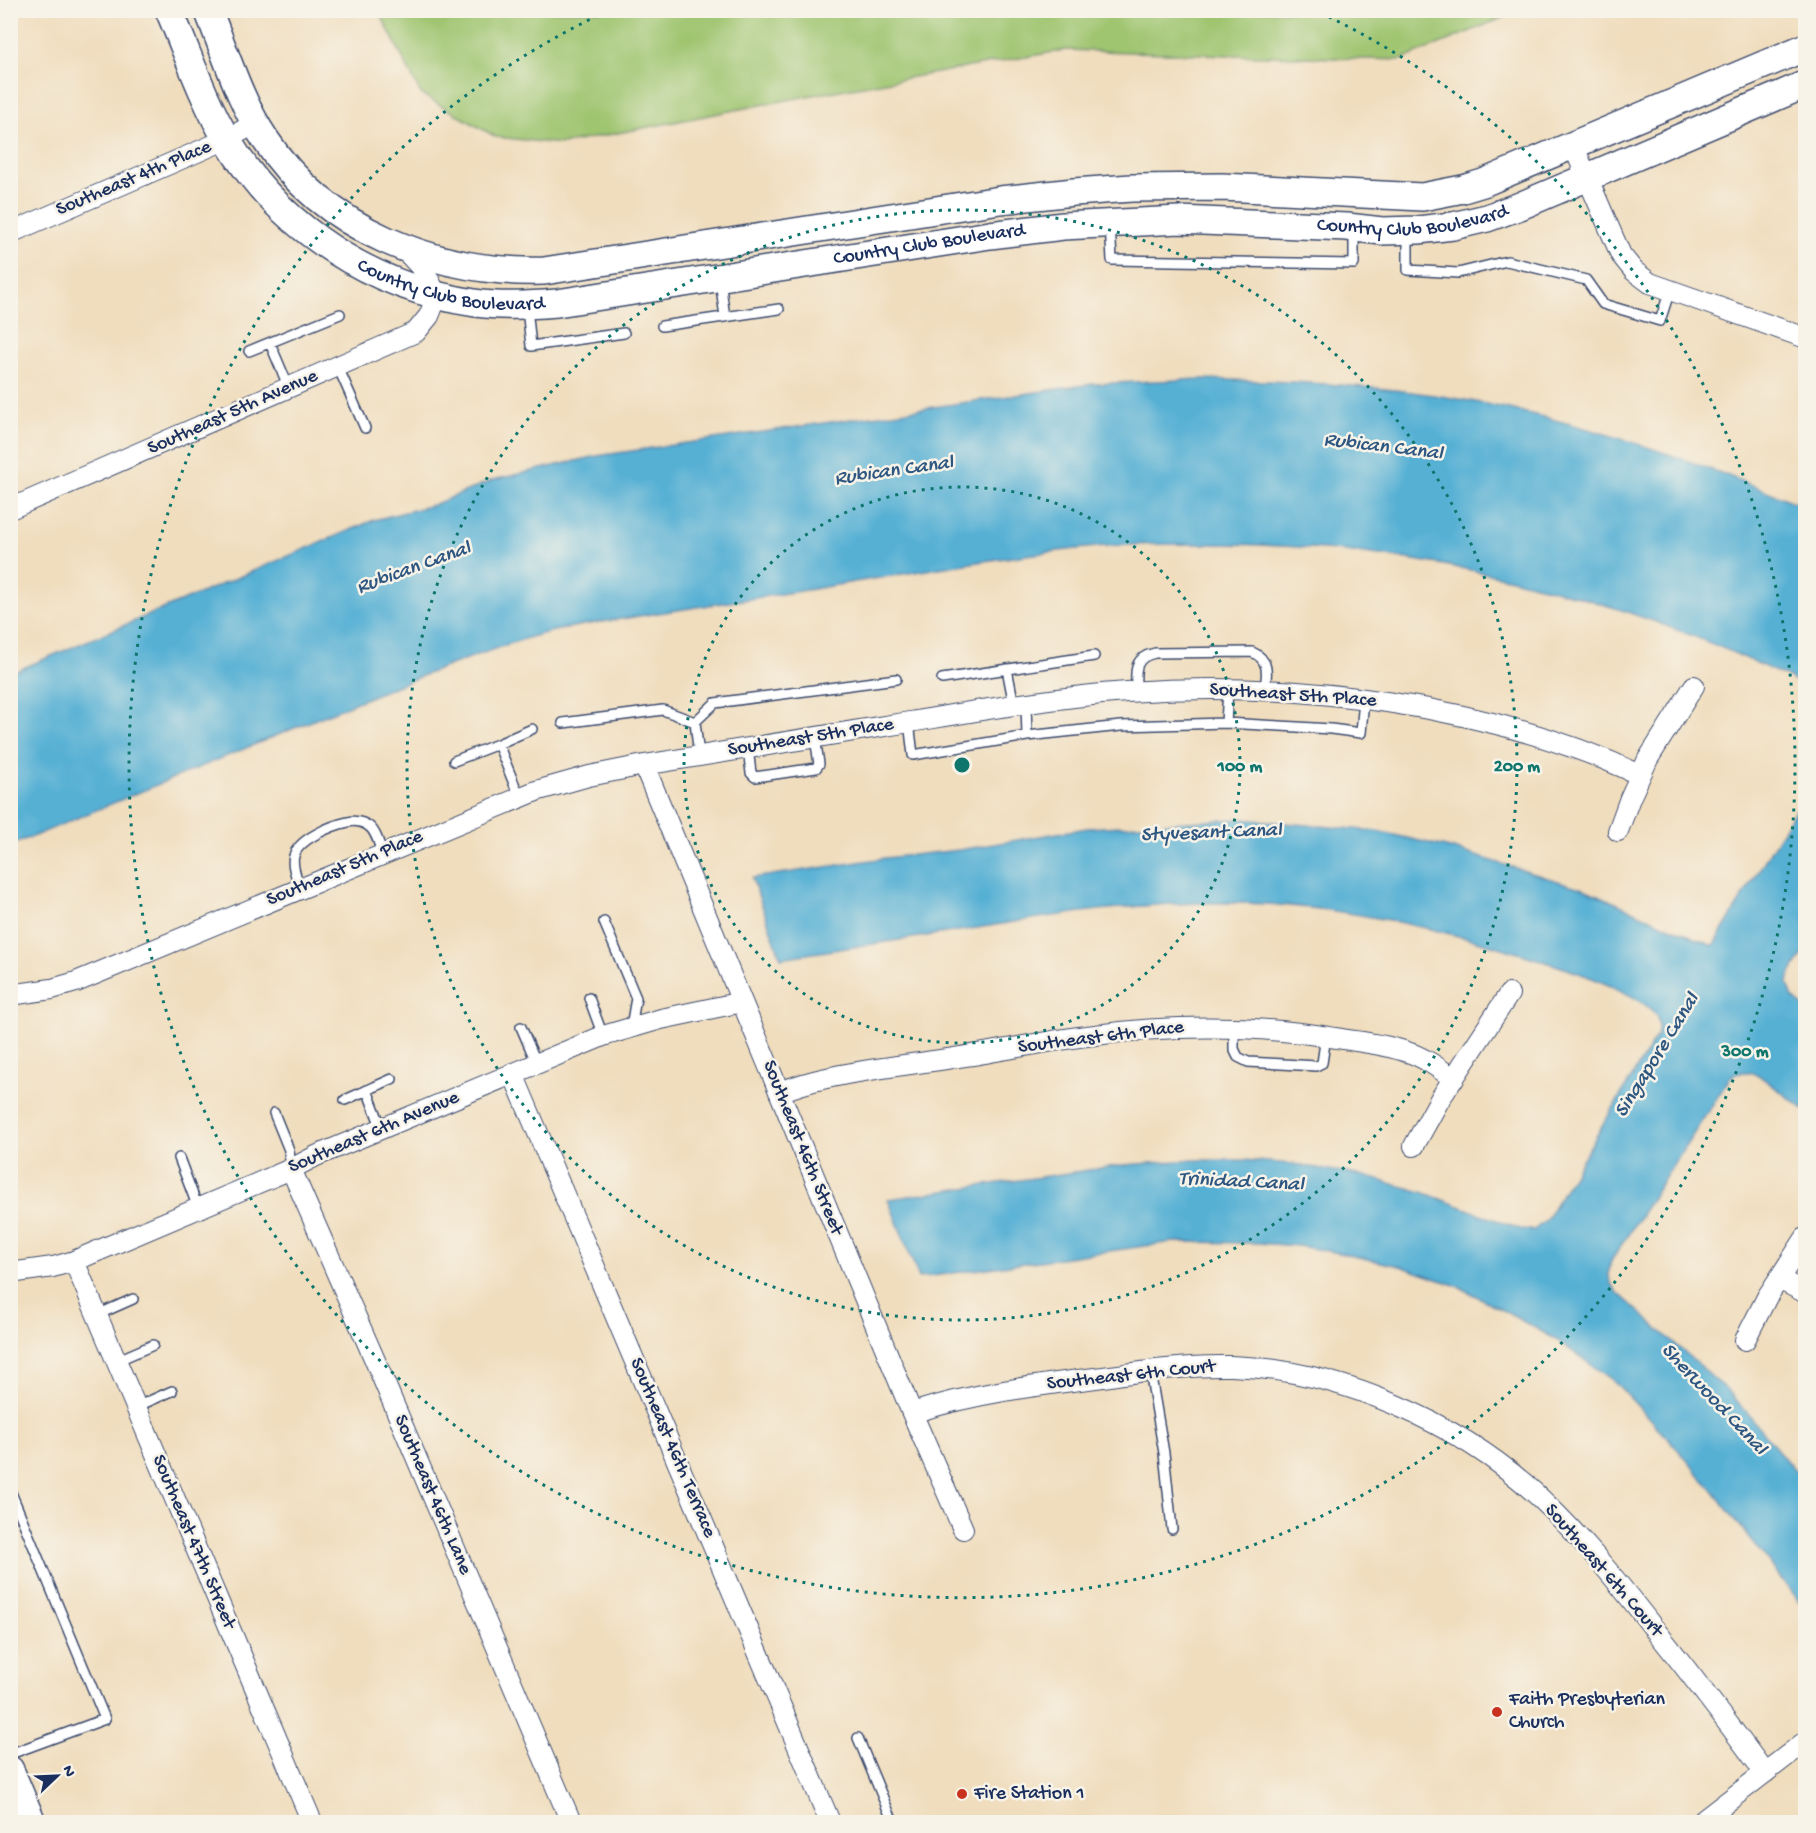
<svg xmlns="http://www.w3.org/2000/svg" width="1816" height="1833" viewBox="0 0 1816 1833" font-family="'Gochi Hand',sans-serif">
<rect width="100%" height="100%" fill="#f7f3e8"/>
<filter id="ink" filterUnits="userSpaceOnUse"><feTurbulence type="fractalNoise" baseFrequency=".0167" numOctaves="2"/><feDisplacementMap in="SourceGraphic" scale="12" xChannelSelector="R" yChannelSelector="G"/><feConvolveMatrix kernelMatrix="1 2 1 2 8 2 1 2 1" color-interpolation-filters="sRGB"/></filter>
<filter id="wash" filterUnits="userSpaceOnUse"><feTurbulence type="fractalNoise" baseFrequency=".008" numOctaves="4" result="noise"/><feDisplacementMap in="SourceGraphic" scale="24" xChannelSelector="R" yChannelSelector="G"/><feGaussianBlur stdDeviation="1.35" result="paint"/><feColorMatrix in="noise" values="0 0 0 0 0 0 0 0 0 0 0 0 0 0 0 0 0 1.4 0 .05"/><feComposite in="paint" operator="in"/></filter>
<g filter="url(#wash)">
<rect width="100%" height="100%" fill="#f0ddbd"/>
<path fill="#9fc56f" stroke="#5d7a66" stroke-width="1.5" d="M379,11H1519L1401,60L1065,50L807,96L562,144L496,137L421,94Z"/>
<path fill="#56b0d4" stroke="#387099" stroke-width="1.5" d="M1201,379C1281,381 1362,384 1441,396C1567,416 1689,457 1805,507V686C1617,592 1418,544 1208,544C1174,544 1140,544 1106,546C1008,555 910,573 813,589C755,598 697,607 639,616C600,623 559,627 521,640C445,665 371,696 297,727C208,764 120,800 32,837L11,844V673L374,520L433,505L493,480L597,456L1092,384Z
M1805,794V950L1789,977L1788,984L1793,998L1805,1008V1110L1757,1074C1747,1071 1741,1071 1731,1076L1611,1261C1607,1274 1608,1282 1617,1292L1733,1396L1805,1483V1609L1713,1491L1674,1445L1615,1382L1555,1339L1460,1287L1400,1266L1339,1253L1299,1246L1258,1243L1173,1242L919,1278L888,1199L1123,1165L1194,1160H1244L1293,1164L1364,1176L1422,1192L1520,1229L1534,1230L1546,1220L1657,1035C1659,1027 1660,1020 1654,1013C1642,997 1593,978 1573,971C1467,934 1357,907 1244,903C1148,900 1053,915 959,931C900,940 840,949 781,958L752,878L885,858L959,850L1087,828L1240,819L1377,831L1450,848L1584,889L1713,946Z"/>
</g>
<g filter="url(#ink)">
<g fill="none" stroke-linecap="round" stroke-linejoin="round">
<defs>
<path id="lane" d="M1110,225L1112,260L1354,264V231
M1408,233V270L1458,273L1507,261L1586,280L1603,304L1660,321L1670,290
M720,280L725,317
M527,308L531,346L624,333
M662,326L779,309
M270,343L289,388
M249,351L340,314
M338,367L365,428
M1007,669L1014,705
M942,679L1094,656
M1136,692C1136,672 1132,658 1155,653L1252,652C1269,659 1268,674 1264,690
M695,722L699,756
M909,722L913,755L1027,736L1026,704
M563,723L663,710L695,722L715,703L896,679
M1226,723L1331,729L1361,733L1364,699
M1027,736L1121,726L1226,723L1228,690
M748,748L751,773L755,777L816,768L819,764L815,737
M454,761L498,744
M519,796L498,744L532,729
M300,888C297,878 291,866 294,856C298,839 333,825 348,822C354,820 362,822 367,825C376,830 379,844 382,853
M604,922L636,998L631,1027
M589,998L603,1036
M521,1027L537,1064
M1234,1028V1049L1238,1057L1248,1062L1316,1066L1322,1063L1326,1036
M367,1090L382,1129
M345,1100L392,1079
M274,1113L289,1150L291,1169
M179,1158L198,1208
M97,1315L133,1299
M116,1361L153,1345
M1150,1371L1164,1453L1172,1529
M136,1407L172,1391
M10,1490L105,1719L10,1754
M858,1738L893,1822"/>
<path id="street" d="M1573,145L1621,255L1634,271L1650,283L1806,338
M10,233L227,139L256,123
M10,509L416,332L429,316L437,296L425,272L403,248
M644,765L912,1413L963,1529
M1618,831L1630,798L1648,759L1694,686
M10,995L52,989L76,982L536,791L589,776L644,765C732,751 821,736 910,722C982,710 1055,697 1127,692C1292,680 1490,704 1640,775
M513,1074L830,1822
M779,1092C793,1087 808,1082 822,1079C870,1068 918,1064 966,1056C1006,1050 1046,1041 1087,1036C1169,1025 1253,1024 1336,1038C1359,1042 1384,1044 1407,1052C1424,1057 1440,1069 1454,1079
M1414,1146L1440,1099L1509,994
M291,1169L374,1358L571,1822
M74,1261L312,1822
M10,1273L53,1267L74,1261L291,1169L316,1156L603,1036L661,1019L742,1002
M1779,1279L1806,1293
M1745,1340L1767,1297L1806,1237
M912,1413C974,1393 1039,1385 1103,1377C1145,1371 1188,1365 1231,1366C1337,1369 1460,1423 1537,1495C1580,1535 1617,1581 1652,1626C1691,1674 1728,1723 1765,1773
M1701,1822L1806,1741"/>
<g id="secondary">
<path id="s1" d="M169,10C188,54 203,99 227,140C280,229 373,288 475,303C502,307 530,305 557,303L990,235L1063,226L1179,220L1347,227L1382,231L1418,230L1453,226L1487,218L1520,206L1806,84"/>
<path d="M208,10C225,52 240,102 265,139C325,231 438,274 544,271L1000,200L1074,192L1132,188L1222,187L1422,197L1463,189L1483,183L1806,47"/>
<path d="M10,1770L32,1822"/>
</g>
</defs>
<use href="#lane" stroke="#3b496c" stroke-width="12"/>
<use href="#street" stroke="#3b496c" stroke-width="22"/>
<use href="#secondary" stroke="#3b496c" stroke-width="30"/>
<use href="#lane" stroke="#fff" stroke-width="9"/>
<use href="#street" stroke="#fff" stroke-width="20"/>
<use href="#secondary" stroke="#fff" stroke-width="27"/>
</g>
</g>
<g fill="none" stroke="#0f766e" stroke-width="3" stroke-dasharray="3 6">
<circle cx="962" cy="765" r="278"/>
<circle cx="962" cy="765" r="555"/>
<path d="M1321 13A833 833 0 1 1 603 13"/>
</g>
<g fill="#c8321e" stroke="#f7f3e8" stroke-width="2">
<circle cx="1497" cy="1712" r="6"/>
<circle cx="962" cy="1794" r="6"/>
</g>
<g text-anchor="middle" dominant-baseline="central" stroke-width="5" stroke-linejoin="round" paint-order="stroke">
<g font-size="20" fill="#1b2f5e" stroke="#f7f3e8">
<text transform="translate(134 179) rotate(-23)">Southeast 4th Place</text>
<text stroke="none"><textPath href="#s1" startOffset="1394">Country Club Boulevard</textPath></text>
<text stroke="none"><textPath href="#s1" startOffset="908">Country Club Boulevard</textPath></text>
<text stroke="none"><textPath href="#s1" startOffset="422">Country Club Boulevard</textPath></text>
<text transform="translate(233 413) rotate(-24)">Southeast 5th Avenue</text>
<text transform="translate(1293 696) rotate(4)">Southeast 5th Place</text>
<text transform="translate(811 738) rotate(-9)">Southeast 5th Place</text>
<text transform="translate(345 869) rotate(-23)">Southeast 5th Place</text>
<text transform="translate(1101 1038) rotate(-7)">Southeast 6th Place</text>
<text transform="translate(374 1133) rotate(-23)">Southeast 6th Avenue</text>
<text transform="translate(802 1148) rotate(68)">Southeast 46th Street</text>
<text transform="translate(1131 1376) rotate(-6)">Southeast 6th Court</text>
<text transform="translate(672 1448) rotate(67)">Southeast 46th Terrace</text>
<text transform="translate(432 1495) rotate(67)">Southeast 46th Lane</text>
<text transform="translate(193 1542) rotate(67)">Southeast 47th Street</text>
<text transform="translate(1603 1571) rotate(49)">Southeast 6th Court</text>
</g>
<g font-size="20" fill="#1b2f5e" stroke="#f7f3e8" text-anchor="start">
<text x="1509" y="1700">Faith Presbyterian<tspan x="1509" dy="23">Church</tspan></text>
<text x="974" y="1794">Fire Station 1</text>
</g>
<g font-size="21" font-style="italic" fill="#2d5681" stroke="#f7f3e8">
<text transform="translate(1383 448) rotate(7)">Rubican Canal</text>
<text transform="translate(894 472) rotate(-8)">Rubican Canal</text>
<text transform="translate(414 569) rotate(-20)">Rubican Canal</text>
<text transform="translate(1211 834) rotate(-2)">Styvesant Canal</text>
<text transform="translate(1658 1056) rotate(-58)">Singapore Canal</text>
<text transform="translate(1241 1183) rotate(3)">Trinidad Canal</text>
<text transform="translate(1713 1400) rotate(47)">Sherwood Canal</text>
</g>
</g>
<circle cx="962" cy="765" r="9" fill="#0f766e" stroke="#f7f3e8" stroke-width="3"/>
<g font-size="18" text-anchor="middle" font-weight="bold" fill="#0f766e" stroke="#f7f3e8" stroke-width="5" stroke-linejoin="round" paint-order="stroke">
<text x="1240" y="771">100 m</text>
<text x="1517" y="771">200 m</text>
<text x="1745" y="1056">300 m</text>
</g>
<rect width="1816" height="1833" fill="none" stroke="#f7f3e8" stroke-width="36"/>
<g transform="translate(57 1776) rotate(67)" stroke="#f7f3e8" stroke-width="4.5" paint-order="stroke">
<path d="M0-4.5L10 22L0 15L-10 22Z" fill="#1b2f5e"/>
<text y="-9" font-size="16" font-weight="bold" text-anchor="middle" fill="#1b2f5e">N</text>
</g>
</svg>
